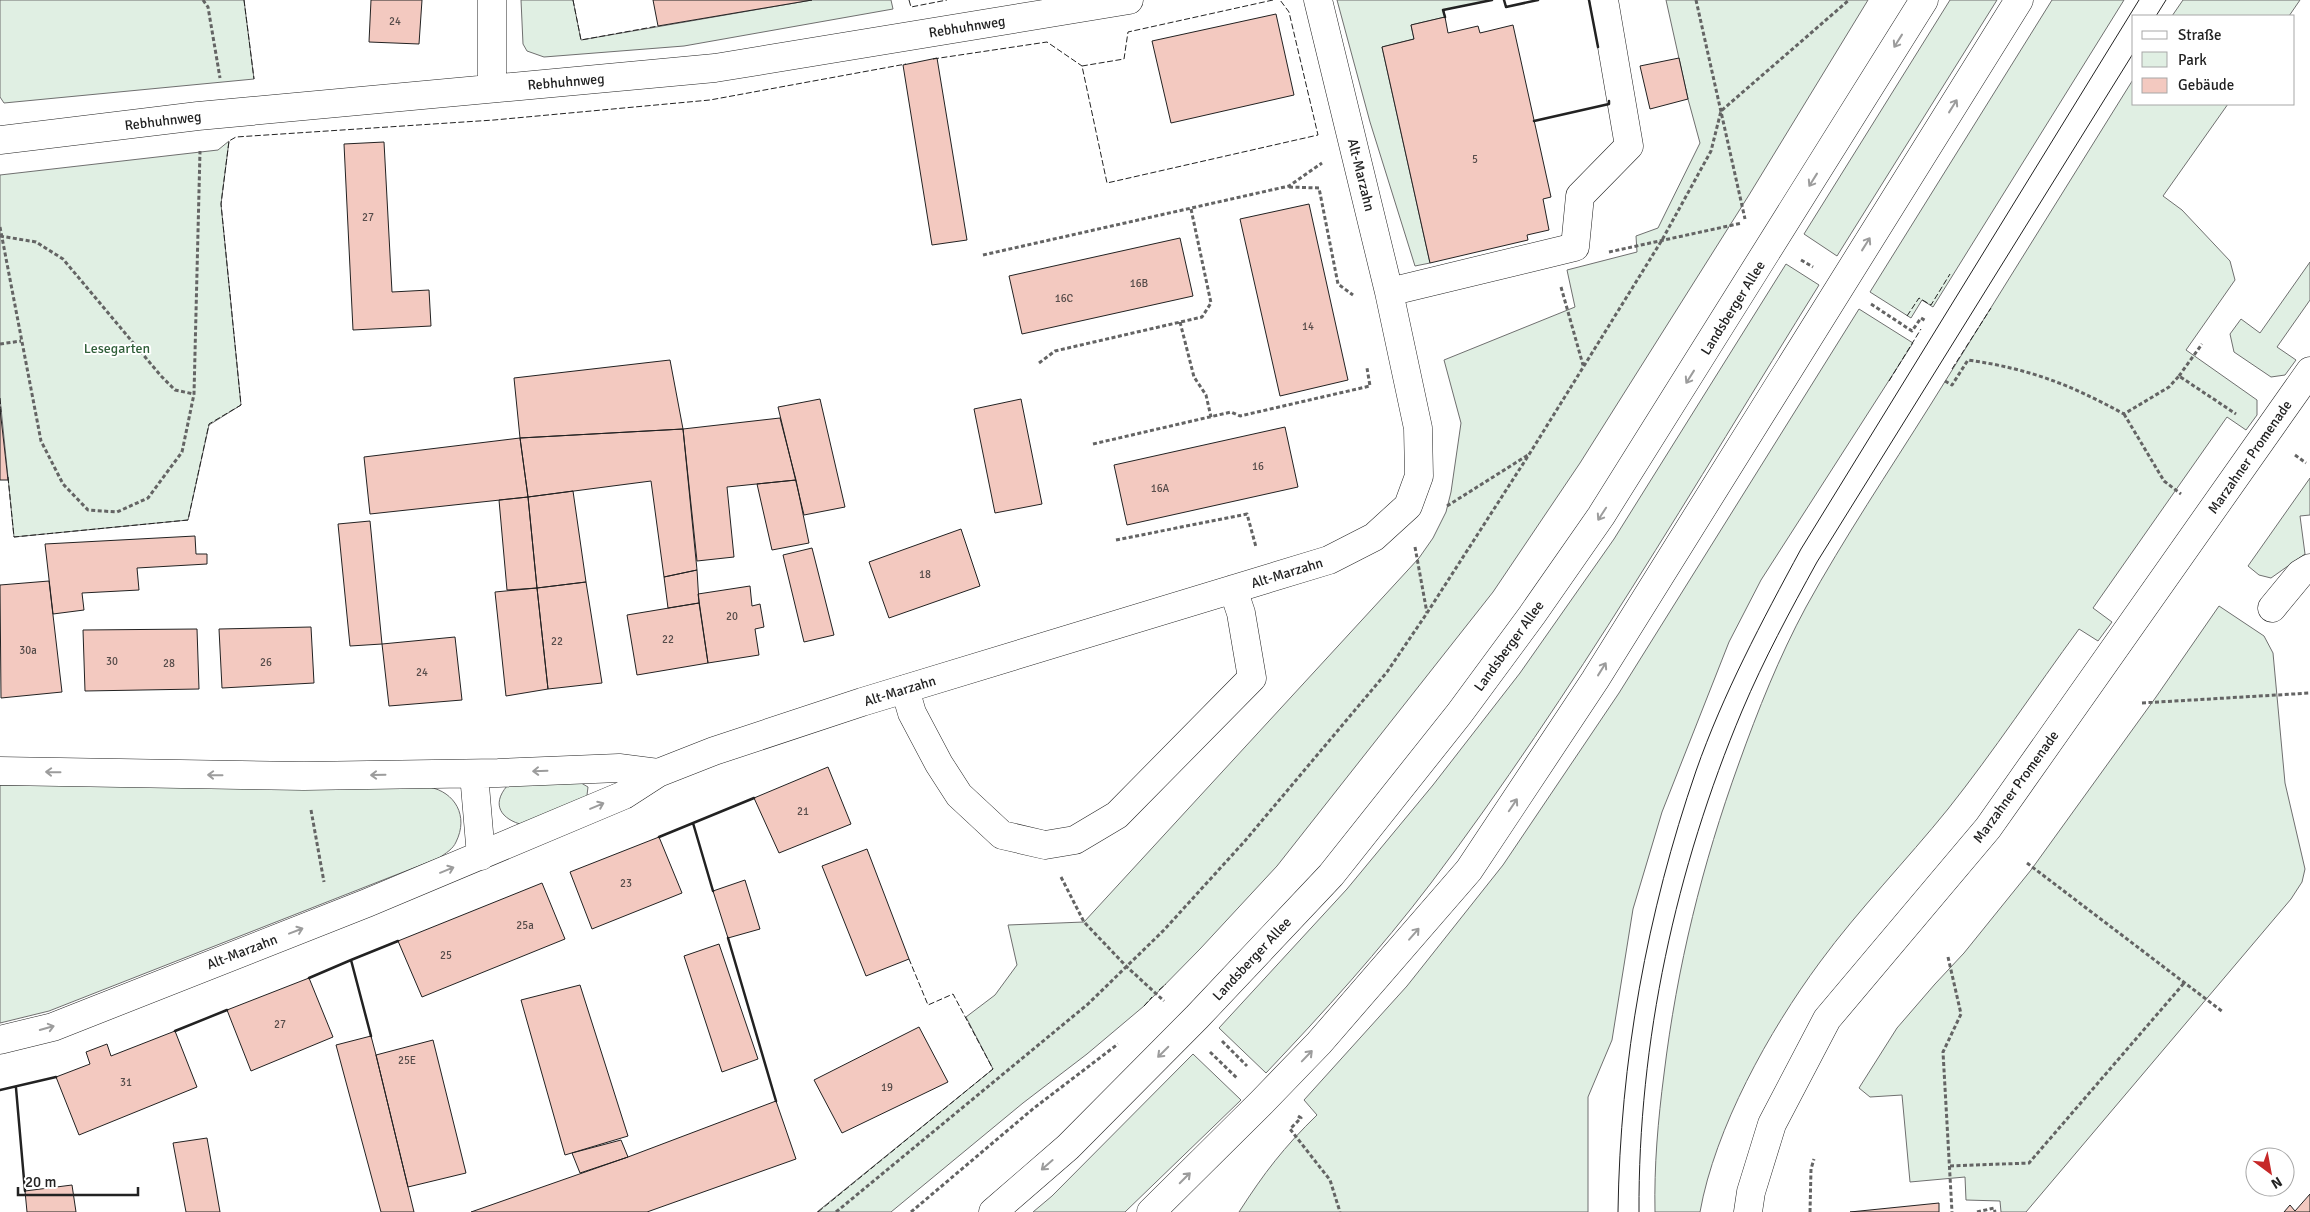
<svg xmlns="http://www.w3.org/2000/svg" width="2310" height="1212" viewBox="0 0 2310 1212" font-family="Signika,sans-serif">
<rect width="100%" height="100%" fill="#fff"/>
<path fill="#e0efe3" stroke="#6f6f6f" d="M0,0H244L254,79L4,103L0,97Z
M521,0H573L581,40L812,0H891L893,9L684,46L544,57L527,51L523,44Z
M1337,0H1492L1444,10L1445,17L1411,25L1414,39L1382,47L1430,263L1415,266L1370,122Z
M1666,0H1868L1749,195L1580,463L1493,592L1277,866L1200,949L1144,1006L1087,1054L1023,1103L891,1212H817L993,1069L966,1017L995,995L1017,965L1008,925L1084,922L1419,558L1433,538L1446,512L1451,492L1461,423L1444,360L1575,307L1567,270L1637,252L1636,236L1658,228L1700,143L1688,99Z
M1950,0H1997L1837,256L1804,234Z
M2052,0H2124L1933,307L1922,300L1911,318L1870,292Z
M2183,0H2300L2289,16H2172Z
M2134,78V104H2228L2163,196L2182,210L2230,261L2235,280L2186,350L2257,400V415L2246,430L2227,417L2093,608L2112,622L2098,641L2079,629C2035,689 1994,751 1948,809C1906,861 1859,909 1820,962C1769,1031 1715,1128 1700,1212H1655C1654,1166 1658,1120 1664,1074C1677,967 1702,865 1739,763C1758,710 1779,657 1806,607C1844,538 1889,471 1931,404C1999,295 2066,187 2134,78Z
M229,141L221,204L241,405L209,425L188,520L14,537L0,398V175L218,150Z
M2310,262V300L2277,347L2296,360L2285,375L2271,377L2234,352L2230,334L2241,319L2260,333Z
M1786,264L1819,285C1694,486 1574,693 1431,883C1380,950 1324,1012 1266,1073L1219,1028L1347,889L1433,785L1520,673L1614,539Z
M1859,309L1913,343L1761,580L1729,642L1662,812L1633,909L1612,1040L1588,1097V1212H1239C1264,1173 1284,1147 1317,1115L1304,1100L1407,986L1503,865L1619,693Z
M2310,478V515L2300,516L2305,554L2271,578L2259,575L2248,566Z
M2219,606L2264,636L2273,653L2285,783L2305,869L2302,882L2291,899L2026,1212H2001L2000,1201L1966,1200L1965,1177L1910,1182L1902,1095L1870,1097L1859,1088L1897,1028L1935,984L1964,953L2031,870L2156,697Z
M576,780L588,787L587,795L584,798L523,825C501,819 491,805 507,786Z
M0,785L429,787C455,792 469,816 456,842C453,849 446,853 439,858L49,1011L0,1023Z
M1193,1054L1241,1100L1125,1212H1033L1052,1196Z"/>
<path fill="#f3c9c0" stroke="#222" d="M371,0H422L419,44L369,42Z
M653,0H812L658,26Z
M1276,14L1294,95L1171,123L1152,41Z
M1445,17L1448,33L1478,26L1480,33L1513,25L1551,197L1543,199L1549,230L1527,235L1528,240L1430,263L1382,47L1414,39L1411,25Z
M937,58L967,240L932,245L903,65Z
M1679,58L1688,99L1650,109L1640,66Z
M384,142L392,292L429,290L431,326L353,330L344,144Z
M1309,204L1348,380L1280,396L1240,219Z
M1180,238L1193,296L1022,334L1009,276Z
M670,360L683,429L520,438L514,378Z
M820,399L845,507L804,515L778,407Z
M1021,399L1042,504L995,513L974,409Z
M0,409L8,480H0Z
M780,418L796,480L727,487L734,557L697,561L683,429Z
M1285,427L1298,487L1127,525L1114,465Z
M683,429L697,570L664,577L651,481L528,497L520,438Z
M520,438L528,497L370,514L364,457Z
M796,480L809,543L772,550L757,484Z
M573,491L586,582L537,588L528,497Z
M528,497L537,588L507,590L499,500Z
M370,521L382,644L350,646L338,524Z
M961,529L980,586L889,618L869,562Z
M195,536L196,554H207V564L137,568L139,590L82,593L84,610L53,614L45,544Z
M812,548L834,635L804,642L783,555Z
M697,570L699,603L668,608L664,577Z
M49,581L62,692L1,698L0,585Z
M586,582L602,683L548,689L537,588Z
M750,586L752,606L760,604L764,627L755,629L759,655L708,663L698,594Z
M537,588L548,689L506,696L495,592Z
M699,603L708,663L637,675L627,615Z
M311,627L314,683L222,688L219,629Z
M197,629L199,689L85,691L83,630Z
M455,637L462,700L389,706L382,644Z
M828,767L851,824L779,853L754,798Z
M659,837L682,893L592,929L570,872Z
M867,849L909,959L866,976L822,866Z
M745,880L760,929L728,938L713,891Z
M542,883L565,939L422,997L398,941Z
M719,944L758,1059L722,1072L684,956Z
M309,978L333,1037L251,1071L227,1010Z
M580,985L628,1136L565,1155L521,1000Z
M919,1027L948,1082L842,1133L814,1080Z
M175,1031L197,1087L79,1135L56,1077L90,1064L86,1052L107,1044L111,1056Z
M371,1036L376,1055L414,1212H381L336,1045Z
M433,1040L466,1173L408,1187L376,1055Z
M776,1101L796,1159L647,1212H471L628,1157Z
M207,1138L220,1212H186L173,1143Z
M621,1140L628,1157L580,1173L572,1153Z
M72,1185L76,1212H27L25,1191Z
M2310,1194V1212H2284L2290,1205L2295,1211Z
M1939,1203V1212H1850Z"/>
<g fill="none" stroke-linecap="round" stroke-linejoin="round">
<defs>
<path id="minor" d="M492,88V0
M0,140L198,116L715,68L1129,0
M1389,292L1575,247L1580,196L1629,146L1604,0
M2272,608L2300,574L2310,568
M905,689L912,713L939,764L959,795L1002,835L1045,845L1075,840L1117,815L1252,678L1241,613L1233,589
M0,771L304,776L498,773L619,768L658,773
M474,774L481,856
M0,1040L53,1027L367,903L624,795L658,773L714,751L862,702L1329,560L1374,537L1408,506L1419,476L1418,428L1389,292L1318,0
M1748,1212L1751,1192L1772,1124L1827,1019L1988,828L2310,371"/>
<path id="major" d="M993,1212L1068,1147L1197,1017L1331,875L1459,714L1532,615L1601,516L1924,0
M1151,1212L1262,1102L1319,1043L1469,870L1595,680L2019,0"/>
</defs>
<use href="#minor" stroke="#222" stroke-width="29"/>
<use href="#major" stroke="#222" stroke-width="29"/>
<path stroke="#646464" stroke-width="3" stroke-dasharray="4 2.5" stroke-linecap="butt" d="M203,0L208,7L220,78
M1696,0L1745,219
M1289,187L1319,188L1338,284L1353,295
M0,227L41,441L63,484L88,510L117,512L148,498L182,452L194,394L200,151
M0,236L36,242L63,259L161,376L175,390L194,394
M1609,252L1742,223
M983,255L1289,186L1322,163
M1801,260L1813,267
M1561,287L1583,365
M1871,304L1912,331L1921,318L1926,321
M1180,322L1194,377L1206,395L1211,417
M0,344L21,341
M1039,363L1055,351L1202,317L1211,303L1191,209
M2179,376L2202,344
M1945,381L1952,385L1968,360C2030,369 2069,384 2124,414L2169,387L2179,376L2236,414
M2124,414L2164,481L2181,494
M1093,444L1231,412L1240,416L1370,386L1367,368
M2295,455L2306,463
M1447,506L1528,455
M1116,540L1247,514L1256,547
M1415,547L1427,613
M2142,703L2310,693
M311,810L324,882
M2027,863L2223,1012
M1061,877L1084,922L1126,966L1164,1001
M1948,957L1961,1014L1943,1052L1952,1212
M1222,1041L1247,1066
M1210,1052L1238,1079
M1298,1116L1301,1118L1290,1129L1330,1180L1340,1212
M1950,1166L2029,1163L2185,982
M836,1212L1088,1004L1164,930L1244,842L1387,672L1427,613L1530,453L1662,240L1711,151L1721,111L1849,0
M911,1212L1034,1108L1118,1044
M1810,1212L1811,1169L1814,1159
M1977,1212L1994,1208L1995,1212"/>
<use href="#minor" stroke="#fff" stroke-width="28"/>
<use href="#major" stroke="#fff" stroke-width="28"/>
<path stroke="#222" stroke-width="1" d="M2156,16L2166,0
M1618,1212C1620,1061 1647,913 1696,771C1723,694 1762,621 1801,549L2139,0
M1639,1212C1638,1042 1676,868 1742,711C1764,659 1790,611 1817,562L2134,52"/>
<path stroke="#222" stroke-width="1" stroke-dasharray="6 2.5" stroke-linecap="butt" d="M244,0L254,79
M573,0L581,40L658,26
M909,0L911,7L947,0
M1273,0L1128,32L1124,59L1082,66L1107,183L1318,135L1289,12L1280,0
M933,59L1047,42L1082,66
M1907,316L1919,298L1931,305L1950,274
M1952,369L1991,308
M1889,381L1921,329
M0,398L1,412
M8,477L14,537L188,520L209,424L241,405L221,204L229,141L236,137L494,120L710,100L906,64
M1159,990L1166,984
M1144,1006L1152,997
M818,1212L993,1069L953,994L928,1005L909,959"/>
<path stroke="#222" stroke-width="2.5" d="M1504,0L1506,7L1538,0
M1589,0L1598,47
M1445,17L1443,10L1492,0
M1534,121L1609,104V101
M693,823L713,891
M659,837L754,798
M728,938L776,1101
M351,960L398,941
M309,978L351,960L371,1036
M175,1031L227,1010
M16,1088L25,1191
M0,1090L56,1077"/>
</g>
<defs><path id="oneway-shaft" d="M-6 0H5M1.5-3L5.5 0L1.5 3" fill="none" stroke-width="1.6" stroke-linecap="round" stroke-linejoin="round" transform="scale(1.25)"/></defs>
<g stroke="#9c9c9c">
<use href="#oneway-shaft" transform="translate(1898 41) rotate(122)"/>
<use href="#oneway-shaft" transform="translate(1953 106) rotate(-58)"/>
<use href="#oneway-shaft" transform="translate(1813 180) rotate(122)"/>
<use href="#oneway-shaft" transform="translate(1866 244) rotate(-58)"/>
<use href="#oneway-shaft" transform="translate(1690 377) rotate(122)"/>
<use href="#oneway-shaft" transform="translate(1602 514) rotate(123)"/>
<use href="#oneway-shaft" transform="translate(1602 669) rotate(-58)"/>
<use href="#oneway-shaft" transform="translate(540 771) rotate(178)"/>
<use href="#oneway-shaft" transform="translate(53 772) rotate(-179)"/>
<use href="#oneway-shaft" transform="translate(215 775) rotate(-179)"/>
<use href="#oneway-shaft" transform="translate(378 775) rotate(179)"/>
<use href="#oneway-shaft" transform="translate(1513 805) rotate(-56)"/>
<use href="#oneway-shaft" transform="translate(597 806) rotate(-23)"/>
<use href="#oneway-shaft" transform="translate(447 870) rotate(-22)"/>
<use href="#oneway-shaft" transform="translate(296 931) rotate(-21)"/>
<use href="#oneway-shaft" transform="translate(1414 934) rotate(-49)"/>
<use href="#oneway-shaft" transform="translate(47 1028) rotate(-16)"/>
<use href="#oneway-shaft" transform="translate(1163 1052) rotate(135)"/>
<use href="#oneway-shaft" transform="translate(1307 1056) rotate(-46)"/>
<use href="#oneway-shaft" transform="translate(1047 1165) rotate(139)"/>
<use href="#oneway-shaft" transform="translate(1185 1178) rotate(-45)"/>
</g>
<g text-anchor="middle" dominant-baseline="central" stroke-width="4" stroke-linejoin="round" paint-order="stroke">
<g font-size="11" fill="#564c4a">
<text x="395" y="21">24</text>
<text x="1475" y="159">5</text>
<text x="368" y="217">27</text>
<text x="1139" y="283">16B</text>
<text x="1064" y="298">16C</text>
<text x="1308" y="326">14</text>
<text x="1258" y="466">16</text>
<text x="1160" y="488">16A</text>
<text x="925" y="574">18</text>
<text x="732" y="616">20</text>
<text x="668" y="639">22</text>
<text x="557" y="641">22</text>
<text x="28" y="650">30a</text>
<text x="112" y="661">30</text>
<text x="266" y="662">26</text>
<text x="169" y="663">28</text>
<text x="422" y="672">24</text>
<text x="803" y="811">21</text>
<text x="626" y="883">23</text>
<text x="525" y="925">25a</text>
<text x="446" y="955">25</text>
<text x="280" y="1024">27</text>
<text x="407" y="1060">25E</text>
<text x="126" y="1082">31</text>
<text x="887" y="1087">19</text>
</g>
<g font-size="14" fill="#222" stroke="#fff">
<text transform="translate(967 27) rotate(-9)">Rebhuhnweg</text>
<text transform="translate(566 82) rotate(-5)">Rebhuhnweg</text>
<text transform="translate(163 121) rotate(-7)">Rebhuhnweg</text>
<text transform="translate(1361 175) rotate(76)">Alt-Marzahn</text>
<text transform="translate(1733 308) rotate(-58)">Landsberger Allee</text>
<text transform="translate(2250 457) rotate(-55)">Marzahner Promenade</text>
<text transform="translate(1287 573) rotate(-17)">Alt-Marzahn</text>
<text transform="translate(1509 646) rotate(-54)">Landsberger Allee</text>
<text transform="translate(900 691) rotate(-17)">Alt-Marzahn</text>
<text transform="translate(2016 787) rotate(-54)">Marzahner Promenade</text>
<text transform="translate(242 952) rotate(-21)">Alt-Marzahn</text>
<text transform="translate(1252 959) rotate(-47)">Landsberger Allee</text>
</g>
<g font-size="14" fill="#2f5e38" stroke="#fff">
<text x="117" y="348">Lesegarten</text>
</g>
</g>
<rect x="2132" y="15" width="162" height="90" fill="#ffffff" stroke="#a7a7a7"/>
<rect x="2142" y="31" width="25" height="8" fill="#ffffff" stroke="#a7a7a7"/>
<text x="2178" y="40" font-size="15" fill="#222222">Straße</text>
<rect x="2142" y="52" width="25" height="15" fill="#e0efe3" stroke="#a7a7a7"/>
<text x="2178" y="65" font-size="15" fill="#222222">Park</text>
<rect x="2142" y="78" width="25" height="15" fill="#f3c9c0" stroke="#a7a7a7"/>
<text x="2178" y="90" font-size="15" fill="#222222">Gebäude</text>
<g transform="translate(2270 1172) rotate(148)"><circle r="24" fill="#ffffff" stroke="#a7a7a7"/>
<path d="M0-4L9 19L0 12L-9 19Z" fill="#c62828"/>
<text y="-8" font-size="14" font-weight="bold" text-anchor="middle" fill="#222222">N</text>
</g>
<path d="M18 1187v8h120v-8" fill="none" stroke="#222222" stroke-width="2.5"/>
<text x="25" y="1187" font-size="15" fill="#222222" stroke="#ffffff" stroke-width="4" paint-order="stroke">20 m</text>
</svg>
